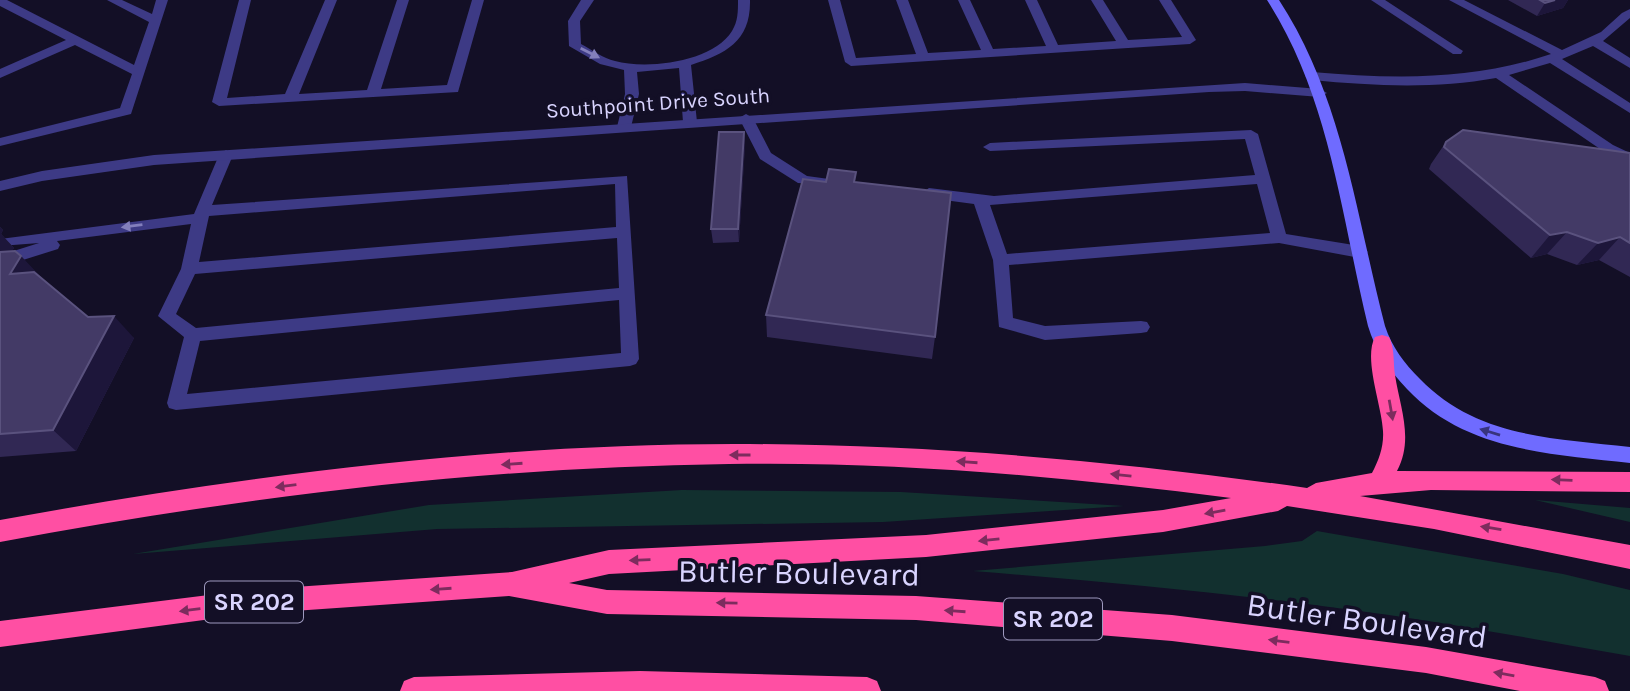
<svg xmlns="http://www.w3.org/2000/svg" width="1630" height="691" viewBox="0 0 1630 691" font-family="Karla,sans-serif">
<rect width="100%" height="100%" fill="#130f26"/>
<path fill="#12302f" d="M682,490L901,492L1124,506L883,522L437,529L133,554L429,505Z
M1535,500L1630,508V522Z
M1317,531L1563,574L1630,590V656C1550,642 1470,627 1389,615C1251,595 1112,582 973,571L1265,546L1302,541Z"/>
<g fill="none" stroke-linecap="round" stroke-linejoin="round">
<path fill="#3d3a85" fill-rule="evenodd" d="M0,0H7L134,65L149,22L107,0H122L152,14L156,0H168L131,114L0,146V138L120,108L132,74L75,45L0,78V69L66,40L0,6Z
M239,0H251L227,98L285,94L325,0H337L299,94L367,90L397,0H409L381,89L447,85L472,0H484L458,92L219,106L212,102Z
M581,0H594L580,21L581,44C592,50 603,58 615,61C647,70 713,62 732,31C738,21 738,12 738,0H750C751,41 726,54 691,65L697,122L695,125L690,126L683,122L679,68L637,72L639,94L631,127L624,131L617,127L625,94L624,70L600,64L569,46L568,21Z
M828,0H840L856,58L916,54L896,0H908L928,53L981,50L958,0H970L993,49L1046,46L1025,0H1037L1058,45L1116,41L1091,0H1103L1128,40L1182,37L1159,0H1171L1196,40L1190,44L851,66L845,62Z
M1371,0H1385L1463,51L1461,54H1453Z
M1449,0H1464L1562,50L1601,32L1622,13L1630,9V18L1603,41L1630,58V68L1593,46L1562,59L1630,103V113L1550,63L1509,75L1613,145L1630,153V164L1603,151L1496,78C1435,89 1374,86 1312,80L1305,76L1312,72C1394,79 1472,81 1551,54Z
M746,114L753,118L771,153L807,176L829,179L831,182L829,185L798,183L760,159L739,118Z
M1251,130L1258,134L1286,234L1360,246L1368,252L1360,258L1279,243L1009,265L1013,318L1045,326L1141,321L1147,322L1150,327L1147,332L1141,333L1045,340L999,327L993,260L974,204L929,198L922,193L929,188L994,196L1255,175L1245,139L990,151L983,147L990,143ZM1257,184L1270,233L1007,254L990,205Z
M226,150L233,155L212,205L627,176L639,359L636,364L630,366L176,410L169,408L167,403L184,337L158,316L181,269L191,224L57,241L60,245L58,249L7,265L0,261L1,255L39,243L0,246V239L194,214L219,155ZM615,184L616,227L199,262L209,216ZM617,238L619,288L196,328L176,314L195,274ZM619,300L621,353L187,394L200,341Z"/>
<path fill="#3d3a85" fill-rule="evenodd" d="M1245,83L1320,89L1327,93L1320,97L1245,91L1209,92L154,165L42,181L0,191V181L42,171L154,155Z"/>
<path fill="#6f6bff" fill-rule="evenodd" d="M1267,0H1279C1343,98 1356,215 1385,326C1392,347 1404,363 1420,379C1477,438 1554,438 1630,447V463C1551,454 1465,451 1407,389C1389,370 1375,350 1368,326C1341,215 1330,98 1267,0Z"/>
<path fill="#ff4fa3" fill-rule="evenodd" d="M1382,335L1389,337C1395,348 1393,363 1395,375C1400,408 1414,439 1397,471L1630,472V492L1431,490L1360,496L1630,545V569L1434,529L1287,506L1278,511L1163,532L926,557L609,574L569,583L607,590L916,596L1172,615L1426,647L1595,677L1605,681L1609,691H1520L1426,673L1172,641L916,620L607,614L509,596L249,614L0,647V621L249,590L512,572L609,550L926,535L1163,510L1231,498C1065,477 897,461 729,464C483,467 241,497 0,542V520C242,476 488,444 734,444C926,444 1117,461 1307,488L1316,483L1372,473C1379,460 1384,446 1383,431C1382,406 1363,359 1375,337Z
M640,671L867,677L877,681L881,691H400L404,681L414,677Z"/>
</g>
<path fill="#312854" d="M1508,0H1568L1563,8L1537,16Z
M744,132L745,145L739,242L713,243L711,229Z
M1446,142L1630,153V277L1599,260L1577,265L1547,254L1531,258L1429,169L1431,164Z
M856,183L935,337L932,359L767,337L766,315Z
M0,227L3,230L1,234L14,248L12,251L21,256L42,280L88,317L134,338L76,451L0,457Z"/>
<path fill="#1d163a" d="M1555,0H1568L1563,8L1537,16L1545,3Z
M744,132L745,145L739,242L738,229Z
M0,227L3,230L1,234L14,248L0,269Z
M1567,232L1547,254L1531,258L1550,235Z
M1620,237L1599,260L1577,265L1598,243Z
M21,256L43,279L32,296L10,274Z
M114,316L134,338L76,451L53,430Z"/>
<path fill="#433a66" stroke="#5a527e" stroke-width="2" d="M1540,0H1555L1545,3Z
M1463,130L1630,153V243L1620,237L1598,243L1567,232L1550,235L1444,147L1446,142Z
M719,132H744L738,229H711Z
M829,169L856,172L854,182L951,193L935,337L766,315L803,179L826,182Z
M15,251L21,256L10,274L34,272L88,317L114,316L53,430L0,434V252Z"/>
<defs><path id="oneway-solid" d="M-6-.8H1V-3.2L6.5 0L1 3.2V.8H-6Z" transform="scale(1.75)"/></defs>
<g fill="#837fbc">
<use href="#oneway-solid" transform="translate(590 53) rotate(27)"/>
<use href="#oneway-solid" transform="translate(132 226) rotate(173)"/>
</g>
<g fill="#7d2c5e">
<use href="#oneway-solid" transform="translate(1391 410) rotate(80)"/>
<use href="#oneway-solid" transform="translate(740 455) rotate(-180)"/>
<use href="#oneway-solid" transform="translate(967 462) rotate(-176)"/>
<use href="#oneway-solid" transform="translate(512 464) rotate(176)"/>
<use href="#oneway-solid" transform="translate(1121 475) rotate(-174)"/>
<use href="#oneway-solid" transform="translate(1562 480) rotate(-178)"/>
<use href="#oneway-solid" transform="translate(286 486) rotate(173)"/>
<use href="#oneway-solid" transform="translate(1215 512) rotate(170)"/>
<use href="#oneway-solid" transform="translate(1491 528) rotate(-171)"/>
<use href="#oneway-solid" transform="translate(989 540) rotate(174)"/>
<use href="#oneway-solid" transform="translate(640 560) rotate(178)"/>
<use href="#oneway-solid" transform="translate(441 589) rotate(176)"/>
<use href="#oneway-solid" transform="translate(727 603) rotate(-179)"/>
<use href="#oneway-solid" transform="translate(190 610) rotate(173)"/>
<use href="#oneway-solid" transform="translate(955 611) rotate(-176)"/>
<use href="#oneway-solid" transform="translate(1279 641) rotate(-173)"/>
<use href="#oneway-solid" transform="translate(1504 674) rotate(-170)"/>
</g>
<use fill="#38347d" href="#oneway-solid" transform="translate(1490 432) rotate(-163)"/>
<g text-anchor="middle" dominant-baseline="central" stroke-width="7" stroke-linejoin="round" paint-order="stroke">
<g font-size="21" fill="#d9d4ff" stroke="#130f26">
<text transform="translate(658 103) rotate(-4)">Southpoint Drive South</text>
</g>
<g fill="#130f26" stroke="#9e99be" stroke-width="2">
<rect x="205" y="581.5" width="98" height="41" rx="5"/>
<rect x="1004" y="598.5" width="98" height="41" rx="5"/>
</g>
<g font-size="24" font-weight="bold" fill="#d9d4ff">
<text x="254" y="602">SR 202</text>
<text x="1053" y="619">SR 202</text>
</g>
<g font-size="32" fill="#d9d4ff" stroke="#130f26">
<text transform="translate(799 573) rotate(1)">Butler Boulevard</text>
<text transform="translate(1367 621) rotate(8)">Butler Boulevard</text>
</g>
</g>
</svg>
